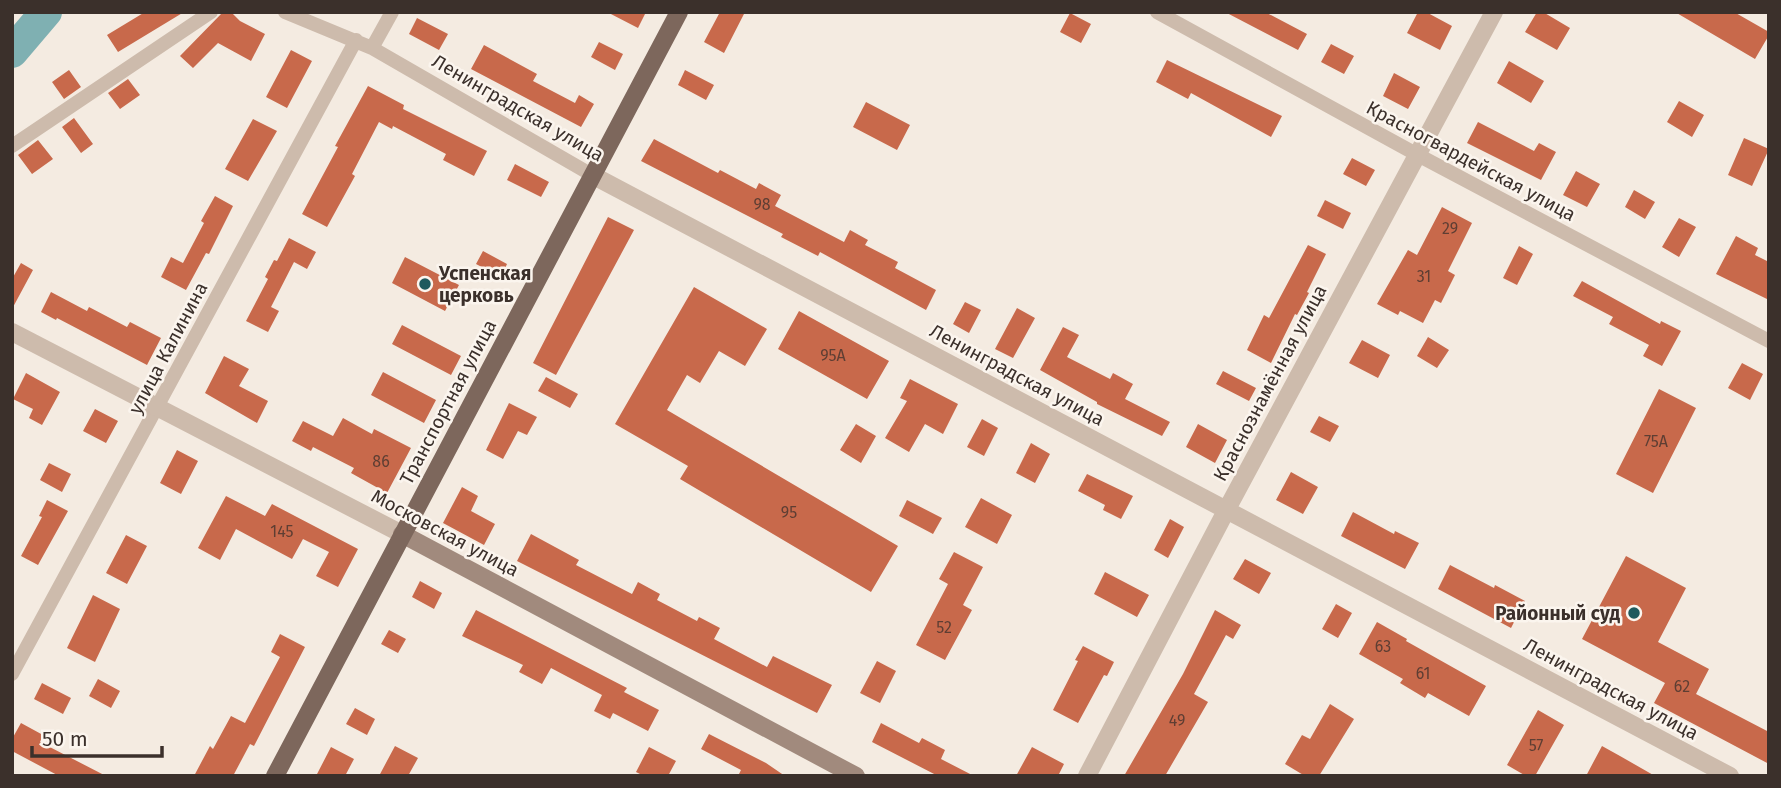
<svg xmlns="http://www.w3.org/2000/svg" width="1781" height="788" viewBox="0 0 1781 788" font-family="'Fira Sans',sans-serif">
<rect width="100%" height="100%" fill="#f4ebe1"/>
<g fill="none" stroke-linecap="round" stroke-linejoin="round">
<path stroke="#7fb0b2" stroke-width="32" d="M12,52L46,12"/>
</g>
<path fill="#c8694b" d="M145,12H184L118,52L107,35Z
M223,12H231L240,21L265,34L251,61L218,43L193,68L180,56Z
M607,12H646L638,28Z
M720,12H745L724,53L704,42Z
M1225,12H1265L1307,34L1298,50Z
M1418,12H1426L1452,26L1440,50L1407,33Z
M1537,12H1543L1570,28L1557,50L1525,32Z
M1675,12H1734L1769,32V35L1755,59Z
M1070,13L1091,24L1081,43L1060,32Z
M417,18L448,34L439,50L409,34Z
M599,42L623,54L615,70L591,57Z
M1331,44L1354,56L1344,74L1321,62Z
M484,45L537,74L533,81L575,103L579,95L594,104L581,127L471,69Z
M291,50L312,61L287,108L266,97Z
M1167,60L1282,116L1271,137L1191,93L1188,99L1156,82Z
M1509,61L1544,81L1531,103L1497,83Z
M69,70L81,87L64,99L52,82Z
M685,70L714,85L706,100L678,85Z
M1394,73L1420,87L1408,109L1383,96Z
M128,79L140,95L120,109L108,93Z
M368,86L404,105L403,109L487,151L474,176L443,160L446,154L393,126L392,129L379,122L352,174L355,176L327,227L302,214L338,147L335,146Z
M1679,101L1704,115L1692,137L1667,122Z
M866,102L910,125L897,150L853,127Z
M74,118L93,144L81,153L62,127Z
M253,119L277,131L248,181L225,169Z
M1478,122L1534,151L1539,143L1556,152L1541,180L1467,143Z
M1744,138L1769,149L1752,186L1728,175Z
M654,139L718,173L720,170L756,189L759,183L781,195L775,206L844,242L850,230L868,240L865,245L898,262L895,268L936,290L926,310L820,252L818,256L781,237L783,234L641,161Z
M38,140L53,159L32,174L18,155Z
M1352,158L1375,170L1366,186L1343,174Z
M515,164L549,182L541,197L507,180Z
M1576,171L1600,184L1587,207L1563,195Z
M1634,190L1655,202L1645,219L1625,207Z
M215,196L233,206L209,254L206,253L186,290L161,277L171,257L183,263L204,223L201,221Z
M1325,200L1351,213L1343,229L1317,216Z
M1442,207L1472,223L1448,271L1455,275L1441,303L1435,300L1423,323L1400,311L1398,315L1377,304L1408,250L1417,255Z
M608,217L634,230L556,375L533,363Z
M1679,218L1696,227L1679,257L1662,247Z
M1736,236L1758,248L1755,255L1769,262V300L1716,274Z
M289,238L316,252L307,269L294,262L271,307L279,311L268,332L246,321L268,279L265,277L274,260L277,261Z
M1308,245L1326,254L1307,292L1309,293L1297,315L1295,314L1271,363L1247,350L1264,315L1269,318Z
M1519,246L1533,254L1517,285L1503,278Z
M483,251L507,264L501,277L476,264Z
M405,257L459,285L445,311L392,283Z
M21,263L33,270L12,309V279Z
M1582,281L1660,324L1661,321L1681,331L1662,366L1643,356L1649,345L1609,324L1613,317L1573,296Z
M694,287L767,329L745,366L719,351L700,383L687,375L667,410L898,546L871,592L680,479L688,466L615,424Z
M51,292L87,311L89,307L127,327L130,322L161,338L147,365L57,318L56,320L41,312Z
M965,302L981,310L969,333L953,324Z
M1017,308L1035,318L1013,358L995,349Z
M799,311L889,361L867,399L778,349Z
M402,325L461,356L451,375L392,344Z
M1063,327L1079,335L1067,357L1110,379L1113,373L1133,384L1125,399L1170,422L1162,436L1097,404V402L1040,370Z
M1428,337L1449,350L1437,368L1417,356Z
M1362,340L1390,355L1378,378L1349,363Z
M224,356L249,369L239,386L268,401L257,423L205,393Z
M1742,363L1763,374L1750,400L1728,388Z
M1223,371L1256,388L1249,401L1216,384Z
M383,372L436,400L424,423L371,395Z
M26,373L60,392L42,425L29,418L33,409L13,399Z
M546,377L578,394L570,408L538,391Z
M910,379L958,404L943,434L925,424L909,452L885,438L907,401L900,398Z
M1659,389L1696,408L1653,493L1616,474Z
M509,403L537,417L527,435L518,431L503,459L486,450Z
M95,409L118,421L106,443L83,431Z
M1319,416L1339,426L1330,442L1310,432Z
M343,418L372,434L374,429L411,448L387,493L351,473L354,468L313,447L311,451L292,441L303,421L333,436Z
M982,419L998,428L984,456L967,447Z
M856,424L876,436L861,463L840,450Z
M1198,424L1227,440L1215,463L1186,447Z
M1031,443L1050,454L1035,483L1016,473Z
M177,450L198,461L181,494L160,483Z
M49,463L71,474L62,492L40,480Z
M1291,472L1318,487L1303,514L1276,500Z
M1087,474L1133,496L1121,519L1103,510L1105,505L1078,491Z
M462,487L478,496L471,511L495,524L484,545L443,523Z
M226,496L265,516L272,504L358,549L338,587L316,576L329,552L303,539L292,559L236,529L220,560L198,548Z
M981,498L1012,515L997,544L965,527Z
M47,500L68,511L38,565L21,556L42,517L39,516Z
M907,500L942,518L933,534L899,516Z
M1353,512L1394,534L1395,531L1419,543L1405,569L1341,536Z
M1170,519L1184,527L1168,558L1154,550Z
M531,534L579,560L576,565L632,594L638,582L660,594L657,600L697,621L699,617L720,628L714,639L767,667L773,656L832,685L817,713L517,561Z
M126,535L147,546L127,584L106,573Z
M954,552L983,567L963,605L972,610L945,660L916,645L948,584L939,579Z
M1626,556L1686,588L1658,642L1709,669L1696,694L1769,732V764L1654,703L1665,683L1582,639Z
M1245,559L1271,573L1259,594L1233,579Z
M1450,565L1494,588L1495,585L1525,601L1511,628L1438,589Z
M1105,572L1149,595L1137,617L1094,594Z
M420,581L442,593L434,609L412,597Z
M93,595L120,609L95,662L67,648Z
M1336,604L1352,613L1338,638L1322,629Z
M476,610L627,688L624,692L659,710L648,731L613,713L610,719L594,711L602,695L551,668L542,684L519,672L523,665L462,636Z
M1215,610L1241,625L1233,639L1226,635L1194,694L1208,702L1165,776H1124L1183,674Z
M1377,622L1407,639L1406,641L1486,686L1469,716L1428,693L1425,698L1400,683L1403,679L1359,654Z
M389,630L406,639L398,653L381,644Z
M280,634L305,647L254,746L250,744L233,776H194L210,746L213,749L231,716L245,723L280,657L271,652Z
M1083,646L1114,662L1107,676L1104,675L1078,723L1053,710L1078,661L1075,660Z
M877,661L896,671L880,703L860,693Z
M98,679L120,691L111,708L89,696Z
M42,683L71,698L63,714L34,699Z
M1330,704L1354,719L1319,776H1305L1285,764L1302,735L1310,739Z
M355,708L375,719L367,735L346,724Z
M1538,710L1564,725L1535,776H1526L1507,765Z
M21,723L43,735L40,742L106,776H59L12,751V739Z
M881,723L919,743L922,738L945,750L941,759L974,776H938L872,742Z
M709,734L766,763L785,776H738L741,770L701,749Z
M395,746L418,758L408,776H379Z
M1602,746L1620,756L1655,776H1586Z
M331,747L354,759L345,776H316Z
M649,747L676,761L668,776H644L636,772Z
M1032,747L1064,764L1058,776H1016Z"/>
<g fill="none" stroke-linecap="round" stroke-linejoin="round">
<path stroke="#cdbbac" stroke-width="14" d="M285,12L372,48L592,175
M1157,12L1416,154L1769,341
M372,48L392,12
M12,146L211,12
M12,674L356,40"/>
<path stroke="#cdbbac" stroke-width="18" d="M592,175L1730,776
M12,332L402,534
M1087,776L1227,509L1494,12"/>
<path stroke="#a18a7d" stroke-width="18" d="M402,534L856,776"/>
<path stroke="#7d675c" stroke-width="18" d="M275,776L679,12"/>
</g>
<g fill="#1f5a5e" stroke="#fbf5ee" stroke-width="2.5">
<circle cx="425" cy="284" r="7"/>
<circle cx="1634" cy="613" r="7"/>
</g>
<g text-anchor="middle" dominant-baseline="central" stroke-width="5" stroke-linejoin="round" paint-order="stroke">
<g font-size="16" fill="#5e3e33">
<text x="762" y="204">98</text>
<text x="1450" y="228">29</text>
<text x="1424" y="276">31</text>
<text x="833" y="355">95А</text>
<text x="1656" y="441">75А</text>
<text x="381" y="461">86</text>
<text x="789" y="512">95</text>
<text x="282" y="531">145</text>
<text x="944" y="627">52</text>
<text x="1383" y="646">63</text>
<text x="1423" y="673">61</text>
<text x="1682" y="686">62</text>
<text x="1177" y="720">49</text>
<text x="1536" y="745">57</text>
</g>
<g font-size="19" fill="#3b302b" stroke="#fbf5ee">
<text transform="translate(518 108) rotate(30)">Ленинградская улица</text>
<text transform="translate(1471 161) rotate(28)">Красногвардейская улица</text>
<text transform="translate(168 348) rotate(-62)">улица Калинина</text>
<text transform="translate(1017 375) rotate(28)">Ленинградская улица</text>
<text transform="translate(1270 383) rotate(-62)">Краснознамённая улица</text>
<text transform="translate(448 402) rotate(-62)">Транспортная улица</text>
<text transform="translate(445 533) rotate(28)">Московская улица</text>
<text transform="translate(1611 689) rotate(28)">Ленинградская улица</text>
</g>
<g font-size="19" font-weight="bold" fill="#3b302b" stroke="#fbf5ee" text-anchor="start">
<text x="439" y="273">Успенская<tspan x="439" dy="22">церковь</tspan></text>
<text x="1620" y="613" text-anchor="end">Районный суд</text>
</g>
</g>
<rect width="1781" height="788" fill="none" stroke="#3b302b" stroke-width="28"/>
<path d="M32 746v10h130v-10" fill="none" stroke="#3b302b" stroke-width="3.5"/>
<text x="42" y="746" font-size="21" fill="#3b302b" stroke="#fbf5ee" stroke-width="5" paint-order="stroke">50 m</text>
</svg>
